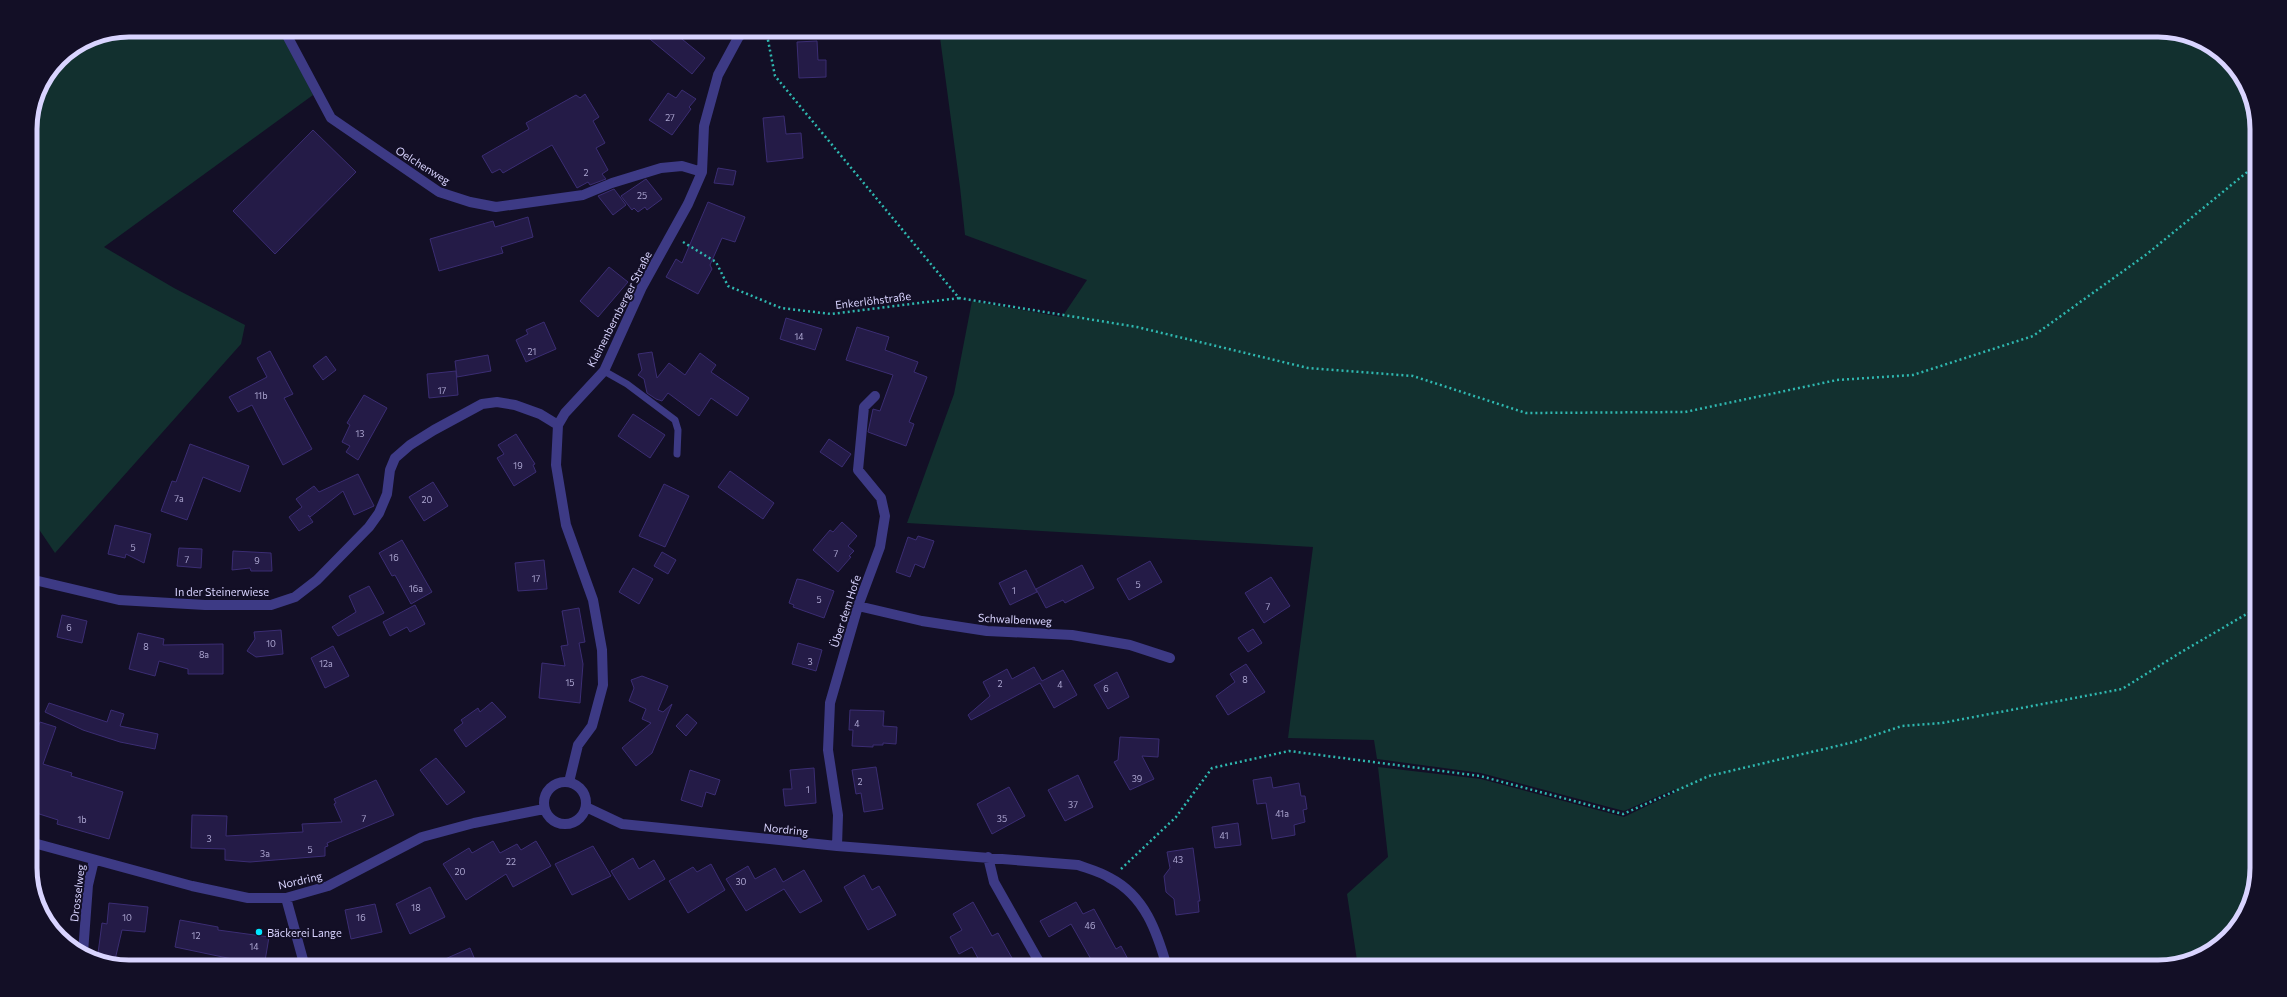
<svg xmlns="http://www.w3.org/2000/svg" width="2287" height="997" viewBox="0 0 2287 997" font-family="Commissioner,sans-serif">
<rect width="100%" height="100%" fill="#130f26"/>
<path fill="#12302f" d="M129,30H281L313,95L104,247L174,288L245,325L241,344L55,553L30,516V123L38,91L59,59L92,37Z
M939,30H2158L2195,37L2240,74L2257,123V868L2250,905L2213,950L2158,967H1358L1347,894L1388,857L1378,767L1481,779L1624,817L1676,792L1675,789L1624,811L1481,773L1377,759L1374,740L1288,738L1313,547L907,523L954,394L972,301L1062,317L1087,280L965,235L960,187Z"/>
<path fill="#241b47" stroke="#3b2d73" d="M639,30H671L705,58L692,74Z
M817,41L818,60H826V77L799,78L797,42Z
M682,90L696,99L689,107L691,109L672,135L649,120L668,93L676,98Z
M585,94L599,117L593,121L605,143L596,148L608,170L602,174L606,179L590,185L588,182L577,188L552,145L503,173L500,169L492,173L482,156L529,129L526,123L576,95L580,98Z
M784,116L786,134L801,133L803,158L767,162L763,118Z
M313,130L356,172L275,254L233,211Z
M718,168L736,171L733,185L714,183Z
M646,179L662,199L647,210L645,207L638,212L634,208L632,210L621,196Z
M614,189L626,205L613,215L598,196Z
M708,202L745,217L735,242L722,238L710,265L712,269L698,294L666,277L676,259L682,263Z
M528,217L533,237L501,247L503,253L439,271L430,239L493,221L495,227Z
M609,267L628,282L598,317L580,301Z
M786,318L822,329L815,350L780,339Z
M544,322L556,349L526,362L516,340L528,334L526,330Z
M857,327L889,337L885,350L918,362L914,372L927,377L909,422L914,424L906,446L868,432L873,409L880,411L893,375L846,360Z
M270,351L293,394L284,398L312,449L283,465L252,405L238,412L229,397L267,377L257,358Z
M652,352L657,378L669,363L685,375L700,353L716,365L711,372L749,398L737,416L711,398L699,416L668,393L662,401L656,399L647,393L644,379L638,375L642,370L638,354Z
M488,355L491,371L457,377L455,361Z
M326,356L336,370L323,380L313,366Z
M456,371L458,395L429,398L427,374Z
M364,395L387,408L358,460L346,452L350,446L342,442L350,425L347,423Z
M633,414L665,435L650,458L618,436Z
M516,434L535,464L533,465L536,472L514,486L497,458L504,454L498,445Z
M829,439L851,454L842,467L820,452Z
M190,444L249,466L240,492L203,477L187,520L161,511L172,481L176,482Z
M730,471L774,503L763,519L718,487Z
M358,474L374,506L354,515L343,491L310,517L308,515L313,522L299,531L289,517L302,507L296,499L314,486L319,492Z
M433,482L448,506L424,521L409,497Z
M664,484L689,496L665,547L639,536Z
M842,522L857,536L848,546L854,551L849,556L851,557L838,572L813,550L830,530L833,532Z
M115,525L151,534L144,563L126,554L125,558L108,554Z
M918,536L934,541L924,568L915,564L910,577L896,572L908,537L916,540Z
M402,540L432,592L411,604L395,575L392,576L379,553Z
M179,548L202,549L201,568L177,566Z
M233,551L271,553L272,571H251L250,568L232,570Z
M662,552L676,560L668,574L654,566Z
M544,560L547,589L518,591L515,563Z
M1150,561L1162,582L1129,600L1117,579Z
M1082,565L1094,588L1065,603L1063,600L1046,608L1036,589Z
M633,568L653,579L639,604L619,592Z
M1026,570L1037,592L1010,605L999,583Z
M1271,577L1290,606L1264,623L1245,593Z
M797,579L803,580L834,591L824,618L793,607L794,605L789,603Z
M369,586L384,613L338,636L332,627L356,612L349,596Z
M415,605L425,624L410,632L407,627L390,636L383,622Z
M579,608L585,642L579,643L583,664L580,703L539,698L542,663L565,666L561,646L568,645L562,611Z
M62,615L87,621L82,643L57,637Z
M1253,629L1262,643L1248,652L1238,638Z
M281,630L283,654L256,657L247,651L255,639L254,632Z
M138,633L164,639L163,645L223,644V674H188V669L159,661L155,676L129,669Z
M798,643L822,650L816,671L792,664Z
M333,646L349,676L325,688L311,658Z
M1246,664L1265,692L1228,715L1216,696L1235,682L1230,674Z
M1034,667L1042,681L1063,670L1077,695L1054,708L1040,683L971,720L968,715L990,696L983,682L1007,669L1012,679Z
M1117,672L1129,697L1108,709L1094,685Z
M642,676L668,686L658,710L663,712L672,704L652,753L636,766L622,748L651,723L642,719L646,709L629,701L634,688L631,680Z
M492,702L506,717L466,747L454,730L463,723L461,720L478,708L480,712Z
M49,703L107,722L111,710L124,714L120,726L158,734L155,749L120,742L83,730L45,712Z
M850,710L884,711L883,726L897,727L896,744L883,743V745H873V747L852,746L853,730H849Z
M687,714L697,723L686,736L676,726Z
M40,722L56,727L43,764L72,773L71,776L123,792L109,839L57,824L58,820L30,811V750Z
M1120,737L1159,739L1158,757L1142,756L1154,779L1130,790L1114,762L1118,760Z
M436,758L465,792L447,805L420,770Z
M876,767L883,809L864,812L861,793L856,794L852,770Z
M814,768L816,803L785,806L783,789H792L790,770Z
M690,770L720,780L715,795L706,792L702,807L681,800Z
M1078,775L1093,807L1065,821L1048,790Z
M1271,777L1273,788L1299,783L1301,796H1305L1307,809L1303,810L1305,822L1294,825L1295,835L1272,839L1266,803L1257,804L1253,780Z
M376,780L394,815L327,843L328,846L325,847V856L250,862L225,860V849L191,848L192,815L227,816L226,836L303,832L302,824L342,822L334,804L336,803L334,799Z
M1009,787L1025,816L992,834L977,804Z
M1238,823L1241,845L1215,848L1212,827Z
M493,841L500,853L517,844L521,850L536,841L551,866L513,887L506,874L466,900L443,864L469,848L472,853Z
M593,846L611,876L572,895L555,864Z
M1193,848L1200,901H1198L1199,912L1176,915L1174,899L1166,892L1164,876L1170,868L1167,852Z
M633,858L639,869L654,860L665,879L629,900L611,871Z
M711,864L725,890L688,913L669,881L693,867L697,872Z
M748,866L755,879L775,868L783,882L804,870L822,901L800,913L784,889L746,911L726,879Z
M864,875L872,890L879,886L896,915L868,930L844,887Z
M430,887L445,917L410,934L396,904Z
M973,902L992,936L998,933L1017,967H989L985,960L980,962L972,947L959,954L950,937L962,930L953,914Z
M1076,902L1083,914L1094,909L1116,949L1121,946L1132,967H1105L1100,959L1092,961L1071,924L1049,937L1040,921Z
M109,903L148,907L145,932L122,930L114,964L97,961L102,923L107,924Z
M375,904L382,932L351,939L345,910Z
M180,920L218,927V930L269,937L264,967H236L237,960L175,947Z
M470,948L478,967H427Z"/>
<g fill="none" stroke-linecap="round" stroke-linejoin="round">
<path stroke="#2fb8b0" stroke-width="2.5" stroke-dasharray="2 3" stroke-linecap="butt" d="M766,30L775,76L959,298L1137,327L1308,368L1413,376L1526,413L1685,412L1837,380L1913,375L2033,336L2147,254L2257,164
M683,242L716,262L728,286L781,308L831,314L959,298
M1121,869L1176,817L1212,768L1289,751L1480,776L1623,814L1709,776L1854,742L1902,726L1942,723L2122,689L2183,651L2257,608"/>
<path stroke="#3d3a85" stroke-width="7" d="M604,371L627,384L675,420L678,430L677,454"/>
<path stroke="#3d3a85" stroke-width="10" d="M284,30L331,118L439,192L470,202L496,207L583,195L612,183L661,168L682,166L702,172
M30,579L119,600L205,605H271L295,597L317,580L369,527L379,513L387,494L390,470L395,458L410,445L434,430L482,404L497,402L515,405L540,414L558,425
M858,606L922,621L987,631L1072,635L1130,645L1170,658
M544 803a21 21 0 1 1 42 0a21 21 0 1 1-42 0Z
M569,782L578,745L592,726L603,685L602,650L593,600L566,525L556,465L558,425L565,413L604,371L642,287L688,204L702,172L704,126L718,75L738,38L745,30
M586,807L622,824L837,846L1078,865C1089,869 1101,872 1110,878C1145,896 1157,932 1167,967
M30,842L192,886L248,898H286L328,886L422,837L474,823L544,809
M837,846L838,815L828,750L830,703L858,606L880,547L885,516L881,498L858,470L864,407L875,396
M988,857L994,882L1042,967
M286,898L305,967
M83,953L88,885L94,860"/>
</g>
<circle fill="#00e5ff" stroke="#130f26" stroke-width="1.5" cx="259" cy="932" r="4"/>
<g text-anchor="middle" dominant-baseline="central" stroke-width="4" stroke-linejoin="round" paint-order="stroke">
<g font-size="9" fill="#aca6d1">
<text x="670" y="117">27</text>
<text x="586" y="172">2</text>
<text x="642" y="195">25</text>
<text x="799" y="336">14</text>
<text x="532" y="351">21</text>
<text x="442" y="390">17</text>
<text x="261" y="395">11b</text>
<text x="360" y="433">13</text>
<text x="518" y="465">19</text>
<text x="179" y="498">7a</text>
<text x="427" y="499">20</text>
<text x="133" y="547">5</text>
<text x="836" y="553">7</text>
<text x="394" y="557">16</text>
<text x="187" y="559">7</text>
<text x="257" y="560">9</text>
<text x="536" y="578">17</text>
<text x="1138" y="584">5</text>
<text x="416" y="588">16a</text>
<text x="1014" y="590">1</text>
<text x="819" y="599">5</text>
<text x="1268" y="606">7</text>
<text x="69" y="627">6</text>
<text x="271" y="643">10</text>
<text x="146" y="646">8</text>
<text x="204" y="654">8a</text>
<text x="810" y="661">3</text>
<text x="326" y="663">12a</text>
<text x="1245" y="679">8</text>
<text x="570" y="682">15</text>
<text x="1000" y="683">2</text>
<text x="1060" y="684">4</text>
<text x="1106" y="688">6</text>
<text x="857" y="723">4</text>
<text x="1137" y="778">39</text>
<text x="860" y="781">2</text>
<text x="808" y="789">1</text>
<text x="1073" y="804">37</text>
<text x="1282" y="813">41a</text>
<text x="364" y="818">7</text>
<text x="1002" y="818">35</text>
<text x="82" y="819">1b</text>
<text x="1224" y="835">41</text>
<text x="209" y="838">3</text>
<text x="310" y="849">5</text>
<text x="265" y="853">3a</text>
<text x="1178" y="859">43</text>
<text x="511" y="861">22</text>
<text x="460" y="871">20</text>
<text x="741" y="881">30</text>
<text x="416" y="907">18</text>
<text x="127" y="917">10</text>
<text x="361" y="917">16</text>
<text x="1090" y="925">46</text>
<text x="196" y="935">12</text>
<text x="254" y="946">14</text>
</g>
<g font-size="11" fill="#d9d4ff" stroke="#130f26">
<text transform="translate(423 165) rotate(32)">Oelchenweg</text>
<text transform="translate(873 300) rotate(-7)">Enkerlöhstraße</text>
<text transform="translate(619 309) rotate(-63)">Kleinenbernberger Straße</text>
<text x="222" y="591">In der Steinerwiese</text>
<text transform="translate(845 611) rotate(-72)">Über dem Hofe</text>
<text transform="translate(1015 619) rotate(3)">Schwalbenweg</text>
<text transform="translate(786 829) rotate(6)">Nordring</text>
<text transform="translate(300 880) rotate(-13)">Nordring</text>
<text transform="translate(77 893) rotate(-83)">Drosselweg</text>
</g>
<g font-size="11" fill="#d9d4ff" stroke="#130f26" text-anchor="start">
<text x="267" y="932">Bäckerei Lange</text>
</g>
</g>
<path d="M0 0H2287V997H0ZM129 37H2158A92 92 0 0 1 2250 129V868A92 92 0 0 1 2158 960H129A92 92 0 0 1 37 868V129A92 92 0 0 1 129 37Z" fill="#130f26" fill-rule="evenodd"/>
<path fill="none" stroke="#d9d4ff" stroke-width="5" d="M129 37H2158A92 92 0 0 1 2250 129V868A92 92 0 0 1 2158 960H129A92 92 0 0 1 37 868V129A92 92 0 0 1 129 37Z"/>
</svg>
